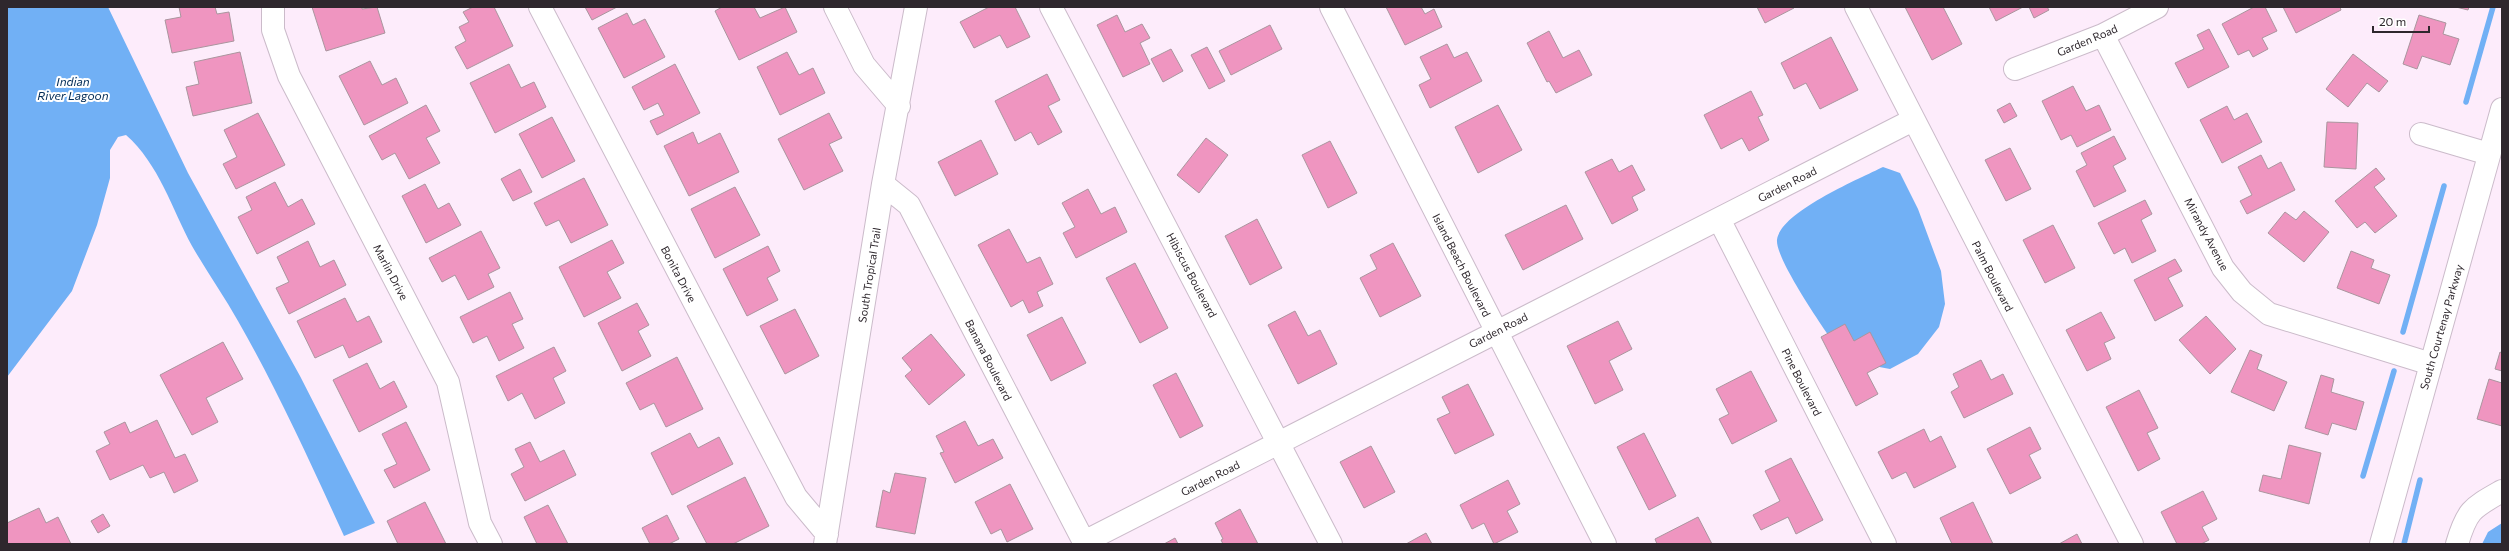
<svg xmlns="http://www.w3.org/2000/svg" width="2509" height="551" viewBox="0 0 2509 551" font-family="Commissioner,sans-serif">
<rect width="100%" height="100%" fill="#fdecfb"/>
<path fill="#71b0f5" d="M7,7H108L188,173L300,376L375,523L344,536C311,464 278,391 238,321C224,296 207,272 192,246C172,209 159,164 126,135L118,137L110,150V178L97,225L72,291L7,377Z
M1883,167L1900,173L1918,209L1941,271L1945,304L1939,327L1918,354L1890,369L1847,361C1833,343 1775,260 1777,240C1780,212 1859,179 1883,167Z
M2502,523V544H2482L2488,532Z"/>
<g fill="none" stroke-linecap="round" stroke-linejoin="round">
<path stroke="#71b0f5" stroke-width="5.5" d="M2466,102L2493,7
M2403,332L2444,186
M2363,476L2394,371
M2404,544L2420,480"/>
</g>
<path fill="#ef95c0" stroke="#aa959e" d="M179,7H215L217,14L229,12L234,41L172,53L165,20L181,17Z
M312,7H362V9L377,7L385,33L326,51Z
M473,7H494L513,46L467,69L455,47L466,41L459,27L469,22L463,12Z
M585,7H617L592,20Z
M722,7H754L760,18L785,7L797,32L739,60L715,11Z
M989,7H1015L1030,37L1007,48L1000,35L974,48L960,22Z
M1386,7H1421L1425,14L1434,9L1442,27L1405,45Z
M1757,7H1794V8L1765,23Z
M1905,7H1943L1962,44L1932,60Z
M1989,7H2023L1996,21Z
M2029,7H2047L2049,10L2034,18Z
M2254,7H2265L2277,31L2262,38L2268,49L2253,57L2249,50L2238,55L2222,24Z
M2283,7H2340L2341,10L2296,33Z
M2456,7H2469L2468,10Z
M627,13L633,25L645,19L665,57L624,78L598,28Z
M1117,15L1125,32L1142,24L1150,38L1140,43L1150,64L1123,77L1097,25Z
M2419,15L2446,23L2443,34L2459,39L2450,65L2422,56L2417,69L2403,64Z
M1270,25L1282,49L1231,75L1219,51Z
M2209,29L2229,67L2188,88L2175,63L2204,49L2197,35Z
M1549,31L1563,58L1579,50L1592,75L1556,93L1549,81L1547,82L1527,43Z
M1831,37L1858,90L1820,109L1806,83L1794,89L1781,63Z
M1447,44L1454,58L1467,52L1482,81L1430,108L1419,85L1431,79L1420,57Z
M1207,47L1225,81L1209,89L1191,55Z
M1171,49L1183,71L1163,82L1151,59Z
M240,52L252,103L193,116L186,87L199,84L194,62Z
M787,52L799,75L813,68L825,93L780,115L757,67Z
M2353,54L2388,81L2379,92L2367,83L2348,107L2326,89Z
M370,61L382,85L396,78L408,103L364,125L339,76Z
M509,64L521,88L534,82L546,107L495,133L470,83Z
M675,64L700,113L657,135L650,121L664,115L658,103L644,110L632,87Z
M1047,74L1060,100L1048,106L1062,132L1038,145L1031,132L1015,141L995,101Z
M2073,86L2086,111L2099,105L2111,130L2077,147L2071,135L2061,140L2042,101Z
M1751,91L1763,115L1758,117L1769,140L1749,151L1742,138L1721,149L1704,115Z
M2010,103L2017,116L2004,123L1997,110Z
M426,105L440,131L426,138L440,163L409,179L395,153L382,160L369,136Z
M1498,105L1522,150L1478,173L1455,127Z
M2227,106L2234,120L2247,113L2262,142L2222,163L2200,120Z
M258,113L285,165L236,189L223,164L237,157L224,130Z
M829,113L842,138L829,144L843,171L804,190L778,139Z
M552,117L575,161L542,178L519,134Z
M2327,122L2358,123L2356,169L2324,167Z
M693,132L698,144L720,133L739,172L689,196L664,146Z
M2114,136L2126,159L2113,166L2126,191L2094,207L2076,171L2087,165L2081,153Z
M1206,138L1228,155L1199,193L1177,175Z
M981,140L998,174L955,196L938,162Z
M1330,141L1357,193L1328,208L1302,155Z
M2010,148L2031,189L2006,201L1985,160Z
M2261,155L2268,169L2281,162L2295,190L2247,214L2240,201L2252,195L2238,167Z
M1612,159L1619,172L1632,165L1645,190L1632,197L1638,210L1612,224L1585,172Z
M2376,168L2385,179L2374,187L2397,216L2375,233L2365,222L2357,228L2335,201Z
M520,169L532,192L513,201L501,179Z
M584,178L608,225L571,243L559,220L546,226L534,203Z
M275,182L288,207L302,199L315,224L257,254L238,217L252,210L246,197Z
M425,184L438,209L449,203L461,225L426,243L402,196Z
M735,187L760,235L715,258L691,209Z
M1088,189L1101,214L1115,207L1127,232L1076,258L1063,233L1075,227L1062,203Z
M2145,200L2152,214L2141,220L2156,251L2132,263L2125,248L2114,254L2098,223Z
M1566,205L1583,239L1523,270L1505,235Z
M2304,211L2329,232L2304,262L2268,233L2285,212L2296,220Z
M1257,219L1282,268L1250,285L1225,236Z
M2053,225L2075,268L2045,283L2023,240Z
M1009,229L1027,263L1040,257L1053,284L1037,292L1043,306L1029,313L1023,300L1011,307L978,245Z
M481,231L500,268L488,274L494,287L468,300L455,275L442,282L429,258Z
M612,240L624,263L607,272L621,298L584,317L559,267Z
M308,241L320,267L334,260L346,285L289,314L276,288L289,282L277,257Z
M1393,243L1421,296L1380,317L1360,278L1377,269L1370,255Z
M768,246L780,271L767,278L778,300L747,316L723,269Z
M2351,251L2374,260L2371,268L2390,275L2379,304L2337,288Z
M2175,259L2182,271L2168,278L2183,306L2155,321L2134,280Z
M1135,263L1168,328L1140,343L1106,278Z
M510,292L523,319L512,324L524,348L499,361L487,336L473,343L460,317Z
M345,298L357,322L369,316L382,342L349,358L343,345L315,358L297,321Z
M637,303L649,325L638,331L651,356L622,371L598,323Z
M795,309L819,356L785,374L760,326Z
M1295,311L1308,336L1320,330L1337,364L1298,384L1268,325Z
M2101,312L2115,338L2104,343L2111,359L2087,371L2066,330Z
M2206,316L2236,349L2210,374L2179,340Z
M1062,317L1086,363L1051,381L1027,335Z
M1618,321L1632,349L1609,361L1623,390L1595,404L1567,346Z
M1845,324L1854,341L1870,332L1886,363L1867,373L1878,394L1856,406L1821,337Z
M931,334L965,375L929,405L905,376L912,370L902,358Z
M223,342L243,379L206,398L218,422L192,435L160,375Z
M554,347L566,371L553,378L565,403L535,419L522,393L508,401L496,376Z
M2250,350L2262,355L2257,369L2287,382L2274,411L2231,392Z
M2500,352L2502,353V371L2495,369Z
M677,357L703,409L666,427L654,403L640,410L626,383Z
M1981,360L1991,380L2003,374L2013,394L1964,418L1951,392L1959,387L1953,374Z
M367,363L380,389L394,381L407,407L359,432L333,380Z
M1751,371L1777,421L1732,444L1719,419L1729,414L1716,389Z
M1176,373L1203,426L1180,438L1153,385Z
M2321,375L2334,379L2331,392L2364,402L2356,430L2332,423L2328,435L2305,428Z
M2489,379L2502,383V426L2477,419Z
M1468,384L1494,435L1455,454L1437,419L1450,413L1442,397Z
M2139,390L2158,428L2147,433L2160,459L2138,471L2106,407Z
M157,420L175,458L185,454L198,481L174,493L164,472L150,478L143,465L110,480L96,451L110,444L104,432L125,422L130,433Z
M965,421L978,446L993,439L1003,458L955,483L940,453L944,452L936,436Z
M406,422L430,470L394,488L384,470L397,464L382,434Z
M2030,427L2041,449L2029,455L2041,478L2010,494L1987,449Z
M1924,429L1930,442L1941,436L1956,467L1914,488L1906,472L1892,479L1878,452Z
M690,433L698,448L719,437L733,464L672,495L651,453Z
M1644,433L1676,496L1649,510L1617,447Z
M530,442L540,462L564,450L576,475L525,501L511,474L524,467L515,449Z
M2289,445L2321,453L2309,504L2259,491L2263,475L2281,479Z
M1371,446L1395,492L1364,508L1340,462Z
M1791,458L1823,520L1796,534L1788,517L1761,530L1753,515L1780,501L1765,471Z
M895,473L926,478L915,534L876,527L883,490L890,493Z
M745,477L769,526L733,544H707L687,506Z
M1508,480L1520,504L1507,511L1518,532L1494,544L1484,523L1472,529L1460,505Z
M1010,484L1033,529L1007,542L1001,529L991,534L975,502Z
M2203,491L2217,519L2202,527L2209,540L2201,544H2177L2161,512Z
M425,502L446,544H398L387,521Z
M1973,502L1993,544H1952L1940,518Z
M548,505L568,544H537L524,517Z
M39,508L46,523L58,517L71,544H7V523Z
M1240,509L1258,544H1223L1221,540L1223,539L1215,523Z
M103,514L110,526L98,533L91,521Z
M667,515L679,539L669,544H650L642,528Z
M1698,517L1712,544H1657L1655,539Z
M1426,533L1432,544H1406Z
M2077,534L2082,544H2059Z
M1175,538L1178,544H1164Z"/>
<g fill="none" stroke-linecap="round" stroke-linejoin="round">
<defs>
<path id="minor" d="M273,7V30L289,76L448,382L480,523L491,544
M540,7L796,497L827,534
M835,7L864,65L899,106
M1051,7L1331,544
M1331,7L1605,544
M1856,7L2132,544
M2103,35L2223,268L2242,292L2269,314L2431,364
M2015,69L2103,35L2157,7
M2421,134L2489,154
M883,184L909,205L1085,544
M1719,219L1885,544
M1084,542L1913,120
M825,544L883,184L916,7
M2457,544C2467,510 2472,508 2502,491"/>
<path id="major" d="M2381,544L2502,109"/>
</defs>
<use href="#minor" stroke="#cbbbca" stroke-width="24"/>
<use href="#major" stroke="#cbbbca" stroke-width="24"/>
<use href="#minor" stroke="#fff" stroke-width="22"/>
<use href="#major" stroke="#fff" stroke-width="22"/>
</g>
<g text-anchor="middle" dominant-baseline="central" stroke-width="4" stroke-linejoin="round" paint-order="stroke">
<g font-size="11" fill="#2e272d" stroke="#fff">
<text transform="translate(2087 40) rotate(-23)">Garden Road</text>
<text transform="translate(1787 184) rotate(-27)">Garden Road</text>
<text transform="translate(2207 234) rotate(62)">Mirandy Avenue</text>
<text transform="translate(1462 265) rotate(63)">Island Beach Boulevard</text>
<text transform="translate(391 272) rotate(62)">Marlin Drive</text>
<text transform="translate(679 274) rotate(62)">Bonita Drive</text>
<text transform="translate(869 275) rotate(-81)">South Tropical Trail</text>
<text transform="translate(1192 275) rotate(62)">Hibiscus Boulevard</text>
<text transform="translate(1993 276) rotate(63)">Palm Boulevard</text>
<text transform="translate(2441 327) rotate(-74)">South Courtenay Parkway</text>
<text transform="translate(1498 330) rotate(-27)">Garden Road</text>
<text transform="translate(989 360) rotate(63)">Banana Boulevard</text>
<text transform="translate(1802 382) rotate(63)">Pine Boulevard</text>
<text transform="translate(1210 478) rotate(-27)">Garden Road</text>
</g>
<g font-size="12" font-style="italic" fill="#002b56" stroke="#fff">
<text x="73" y="81">Indian<tspan x="73" dy="14">River Lagoon</tspan></text>
</g>
</g>
<rect width="2509" height="551" fill="none" stroke="#2e272d" stroke-width="16"/>
<path d="M2373 26v6h56v-6" fill="none" stroke="#2e272d" stroke-width="2"/>
<text x="2379" y="26" font-size="12" fill="#2e272d" stroke="#ffffff" stroke-width="3" paint-order="stroke">20 m</text>
</svg>
